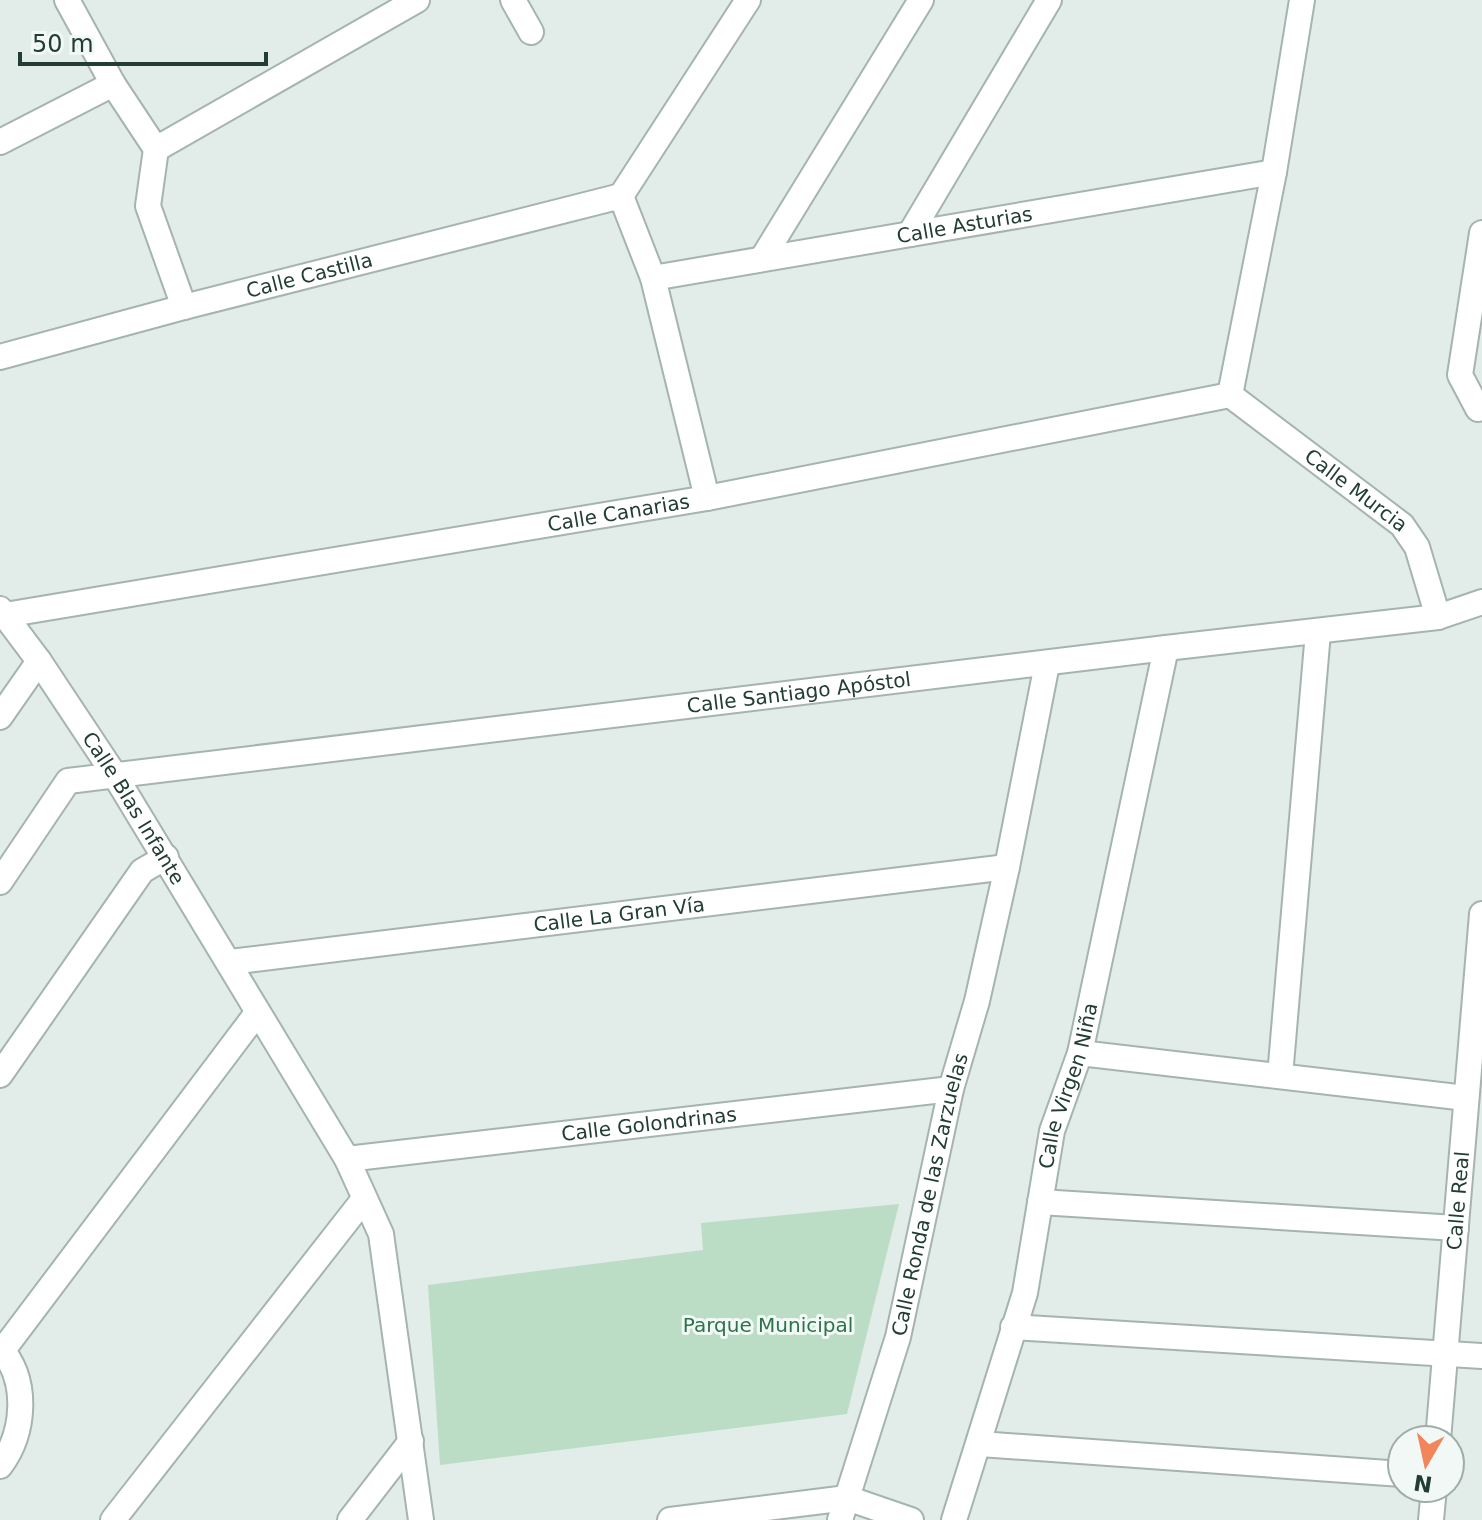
<svg xmlns="http://www.w3.org/2000/svg" width="1482" height="1520" viewBox="0 0 1482 1520" font-family="'DejaVu Sans',sans-serif">
<rect width="100%" height="100%" fill="#e2ece8"/>
<path fill="#bbddc5" d="M899,1204L847,1414L440,1465L428,1285L703,1250L701,1223Z"/>
<g fill="none" stroke-linecap="round" stroke-linejoin="round">
<defs>
<g id="minor">
<path d="M67,0L113,84L156,149L148,206L184,307"/>
<path d="M513,0L531,32"/>
<path d="M0,142L113,84"/>
<path d="M156,149L417,0"/>
<path d="M621,196L653,278L707,498"/>
<path d="M621,196L748,0"/>
<path d="M1482,233L1460,375L1478,409L1482,408"/>
<path d="M910,234L1049,0"/>
<path d="M762,259L921,0"/>
<path id="s1" d="M653,278L1274,172"/>
<path id="s2" d="M0,357L184,307L621,196"/>
<path d="M1230,395L1274,172L1302,0"/>
<path id="s3" d="M1230,395L1402,525L1417,547L1438,617"/>
<path id="s4" d="M0,609L39,661L114,774L347,1159L381,1234L421,1520"/>
<path id="s5" d="M5,615L707,498L1230,395"/>
<path d="M0,717L39,661"/>
<path id="s6" d="M0,882L68,781L1166,648L1438,617L1482,602"/>
<path id="s7" d="M230,962L1007,867"/>
<path d="M1080,1053L1466,1098"/>
<path d="M0,1075L142,871L166,857"/>
<path d="M1280,1076L1318,632"/>
<path id="s8" d="M347,1159L951,1089"/>
<path d="M1040,1202L1456,1228"/>
<path d="M1013,1327L1482,1356"/>
<path d="M0,1348C29,1380 25,1433 0,1466"/>
<path d="M3,1350L257,1013"/>
<path id="s9" d="M1438,1440L1482,914"/>
<path d="M980,1444L1402,1474"/>
<path d="M113,1520L364,1199"/>
<path d="M350,1520L411,1441"/>
<path d="M670,1520L847,1498L911,1520"/>
<path id="s10" d="M840,1520L898,1337L951,1089L977,1001L1007,867L1047,664"/>
<path id="s11" d="M954,1520L1025,1293L1052,1131L1080,1053L1166,648"/>
<path d="M1431,1520L1434,1488"/>
</g>
</defs>
<use href="#minor" stroke="#a5b4af" stroke-width="28"/>
<use href="#minor" stroke="#fff" stroke-width="24"/>
</g>
<g text-anchor="middle" dominant-baseline="central" stroke-width="6" stroke-linejoin="round" paint-order="stroke">
<g font-size="20" fill="#223d36" stroke="#f2f8f5">
<text stroke="none"><textPath href="#s1" startOffset="316">Calle Asturias</textPath></text>
<text stroke="none"><textPath href="#s2" startOffset="320">Calle Castilla</textPath></text>
<text stroke="none"><textPath href="#s3" startOffset="158">Calle Murcia</textPath></text>
<text stroke="none"><textPath href="#s5" startOffset="622">Calle Canarias</textPath></text>
<text stroke="none"><textPath href="#s6" startOffset="858">Calle Santiago Apóstol</textPath></text>
<text stroke="none"><textPath href="#s4" startOffset="240">Calle Blas Infante</textPath></text>
<text stroke="none"><textPath href="#s7" startOffset="392">Calle La Gran Vía</textPath></text>
<text stroke="none"><textPath href="#s11" startOffset="450">Calle Virgen Niña</textPath></text>
<text stroke="none"><textPath href="#s8" startOffset="304">Calle Golondrinas</textPath></text>
<text stroke="none"><textPath href="#s10" startOffset="338">Calle Ronda de las Zarzuelas</textPath></text>
<text stroke="none"><textPath href="#s9" startOffset="240">Calle Real</textPath></text>
</g>
<g font-size="20" fill="#2c734a" stroke="#f2f8f5">
<text x="768" y="1325">Parque Municipal</text>
</g>
</g>
<g transform="translate(1426 1464) rotate(189)"><circle r="38" fill="#f2f8f5" stroke="#9fada9" stroke-width="2"/>
<path d="M0-6L14 30L0 20L-14 30Z" fill="#f1855b"/>
<text y="-12" font-size="22" font-weight="bold" text-anchor="middle" fill="#223d36">N</text>
</g>
<path d="M20 52v12h246v-12" fill="none" stroke="#223d36" stroke-width="4"/>
<text x="32" y="52" font-size="24" fill="#223d36" stroke="#f2f8f5" stroke-width="6" paint-order="stroke">50 m</text>
</svg>
